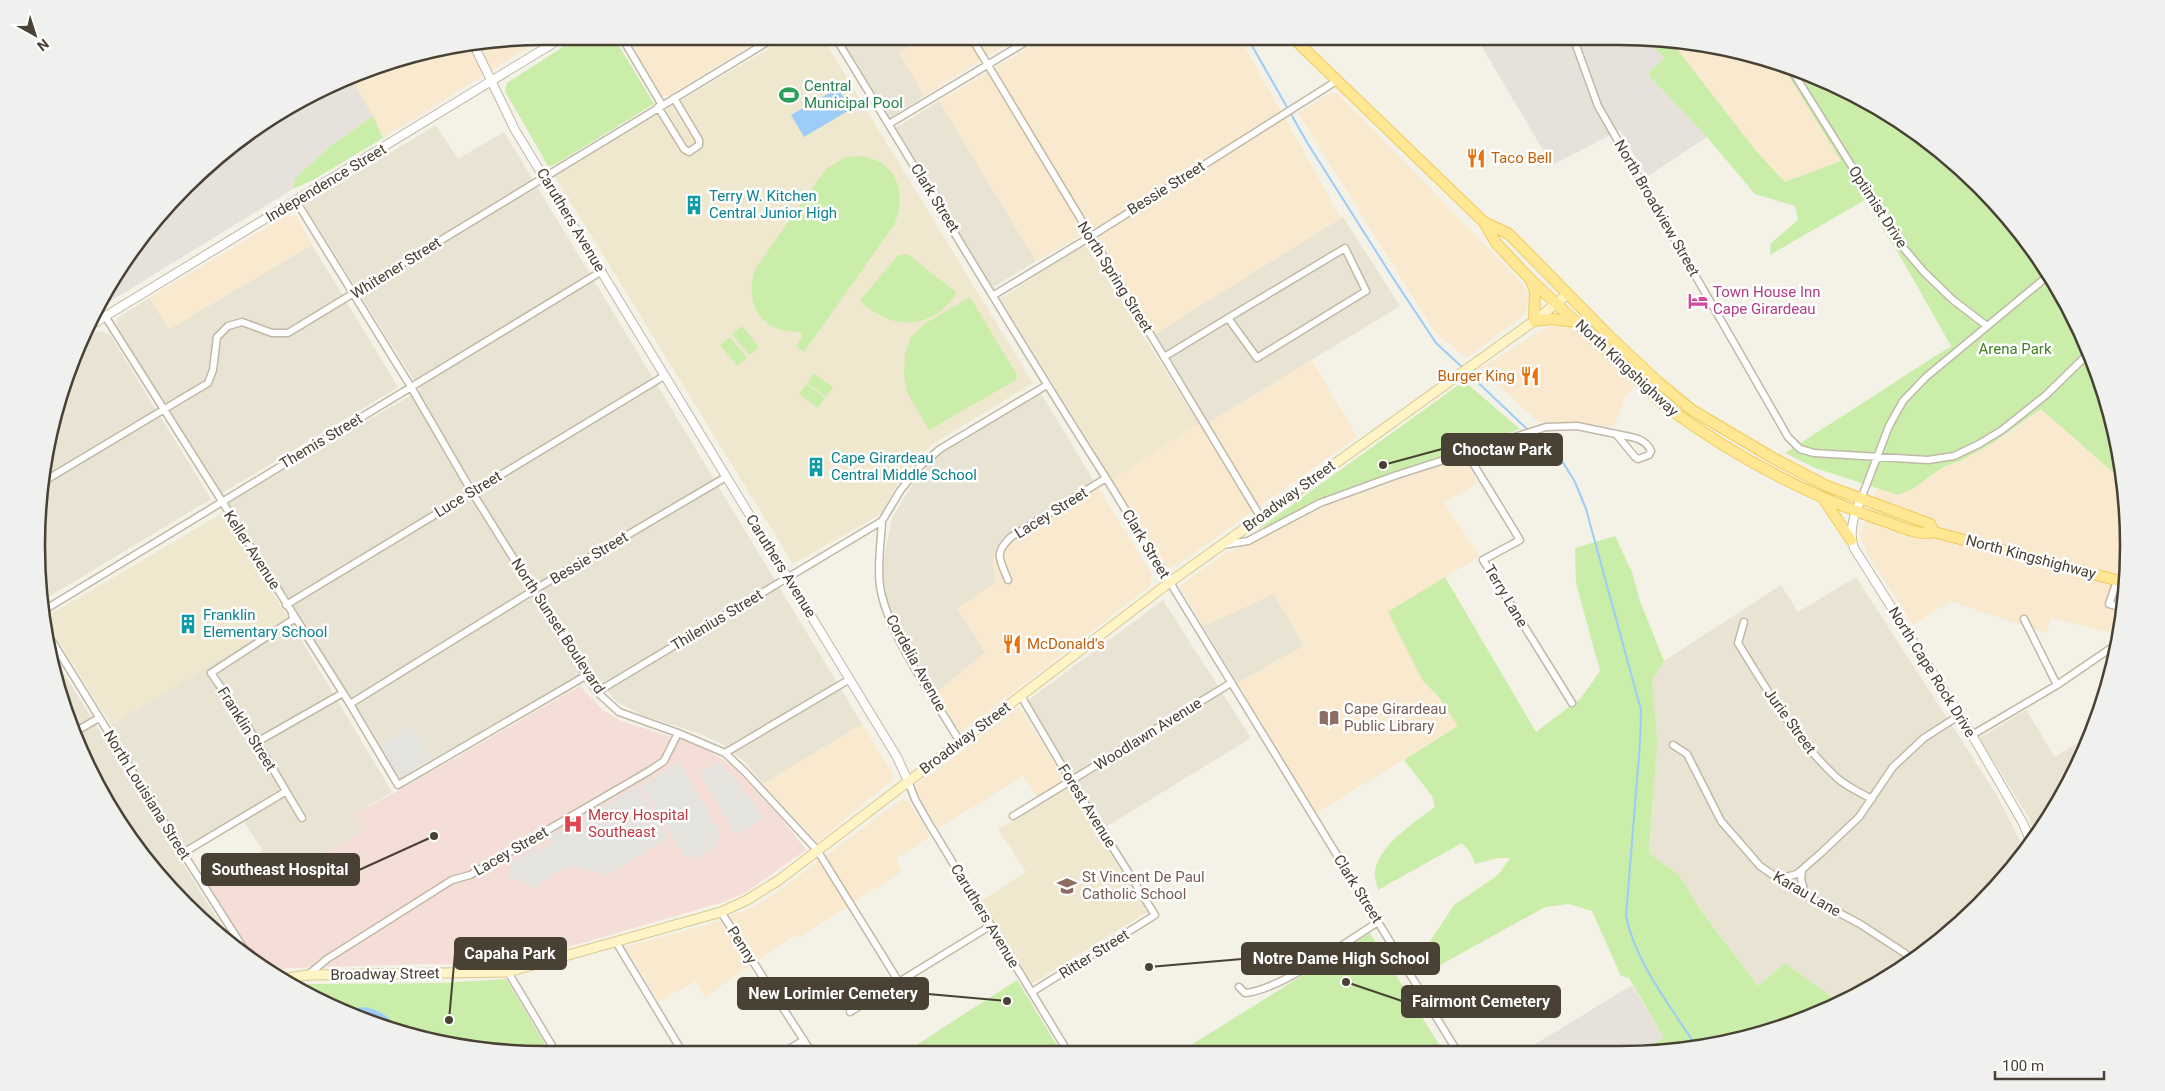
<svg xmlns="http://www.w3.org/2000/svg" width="2165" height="1091" viewBox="0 0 2165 1091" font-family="Roboto,sans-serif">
<rect width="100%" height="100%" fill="#f4f1e6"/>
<path fill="#e9e3d3" d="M840,37H925L899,53L926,95L889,119Z
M939,101L1036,261L992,288L894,129Z
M436,125L458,159L504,132L862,724L763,784L745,762L720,743L703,735L642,715L617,702L588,670L432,760L411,725L377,746L228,503L420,390L304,205Z
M1343,217L1400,306L1208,423L1153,335Z
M312,245L398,387L219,495L118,328L117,318L149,298L169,329Z
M101,331L110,335L211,499L40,602L37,512L46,446L75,351L80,340L93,332Z
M1040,392L1094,481L1010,535L993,565L995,583L985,652L936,693L893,620L885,596L883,562L892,518L916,479L937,456Z
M1856,577L1998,797L2021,843L2024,855L1929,950L1839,1002L1785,963L1758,986L1703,912L1679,875L1649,853L1653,802L1652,680L1664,661L1781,585L1798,612Z
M1274,594L1304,646L1237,683L1203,626Z
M1163,600L1251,738L1104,828L1027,701Z
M288,618L392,792L354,814L363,830L282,880L241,817L185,849L111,725Z
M49,650L233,944L186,906L141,855L89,771L63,709Z
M2026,710L2055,757L2090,735L2076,770L2035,837L2029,818L1979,738Z"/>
<path fill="#f8e9cf" d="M626,36H766L668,96H662Z
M925,37H1018L924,96L899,53Z
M1047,37H1239L1341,218L1153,335L1090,230L1036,261L939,101Z
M527,38L532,45L383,138L350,78L382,63L446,46Z
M1670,40L1751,54L1782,65L1841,161L1785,182L1753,148Z
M1337,93L1520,281L1528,297L1525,312L1520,318L1466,358L1435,332L1298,113L1329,94Z
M288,215L297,217L312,245L169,329L149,298Z
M1561,324L1579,333L1634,387L1624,399L1614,427L1574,422H1539L1480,369L1545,328Z
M1312,360L1357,437L1177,565L1166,569L1112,479L1199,424L1208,423Z
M2041,409L2124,482L2128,579L2118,635L2052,618L2046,633L1951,601L1913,625L1868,555L1860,535L1877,488L1898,495L1914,488L1943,467L1960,461L1993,443L2014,430Z
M1458,459H1465L1477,483L1444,503L1480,556L1388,612L1423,680L1438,696L1459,726L1316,813L1237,683L1304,646L1274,594L1203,626L1180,586L1227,552L1255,542L1328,505Z
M1094,481L1152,575L1150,586L960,733L936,693L985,652L957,608L995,583L993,565L995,548L1010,535Z
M1019,707L1065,780L1038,798L1024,776L938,828L914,787Z
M862,724L893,775L892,780L817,842L763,784Z
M902,799L908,801L930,836L896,859L902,871L799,938L797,934L705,997L695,981L659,1002L625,947L717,922L757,905L772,896Z"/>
<path fill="#e6e2db" d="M1476,37H1642L1665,58L1649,71L1650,77L1707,137L1647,177L1620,130L1552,165Z
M350,77L373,116L332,145L295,178L293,189L109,302L100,299L163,210L235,142L291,104Z
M1632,985L1664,1038L1644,1050L1524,1051Z"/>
<path fill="#efe8ce" d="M791,36L822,37L1033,383L936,442L918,457L897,485L881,514L793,564L554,175Z
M1081,246L1087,247L1199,424L1112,479L1000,299Z
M223,513L288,618L111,725L44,618Z
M1069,787L1147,912L1030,985L981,901L1026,872L998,829Z"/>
<path fill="#f6ded8" d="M580,686L603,710L621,721L698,745L725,761L735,769L781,818L806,850L746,892L724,902L561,949L486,965L423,964L293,968L266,971L263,969L207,885L263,850L283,880L363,830L354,814L405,787Z"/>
<path fill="#cbedaa" d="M580,36H613L654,104L554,165L548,166L505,91L507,83Z
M1642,37L1670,40L1756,151L1785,182L1841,161L1782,65L1844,89L1929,141L2002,210L2060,291L2102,382L2124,482L2041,409L1993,443L1960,461L1943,467L1914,488L1898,495L1815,468L1785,453L1951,346L1900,256L1865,200L1770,255L1771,243L1798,220L1795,206L1755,194L1707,137L1650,77L1649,71L1665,58Z
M373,116L383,138L313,180L293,189L295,178L332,145Z
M856,156C895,158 909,191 894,225L804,352L796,346L802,338V333C796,331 789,332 782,330C753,323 747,294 755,269L826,169L844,158Z
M908,254L957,293C931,331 892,331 860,301L898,255Z
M970,297L1017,375L1016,380L929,430L907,392L904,375L905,354L911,337L926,323Z
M742,326L759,347L749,355L732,334Z
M730,337L747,358L737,366L720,345Z
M814,373L833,387L826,397L807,383Z
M1464,381L1520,429L1373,482L1257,530Z
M806,384L825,398L818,408L799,394Z
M1615,536L1632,572L1640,601L1664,661L1652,680L1657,742L1649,853L1679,875L1703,913L1758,986L1785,963L1839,1002L1814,1016L1686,1050H1644L1664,1038L1629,978L1621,976L1592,911L1569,904L1545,907L1424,974L1417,961L1454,905L1498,875L1510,858H1498L1475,864L1470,852L1462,843L1378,890C1377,885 1374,877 1375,871C1379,845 1415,822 1435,807L1432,796L1404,760L1458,726L1438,696L1423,681L1388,612L1445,577L1536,732L1581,698L1600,671L1576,583L1575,548Z
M1370,933L1443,1051L1180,1052Z
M506,979L551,1054C462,1054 371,1031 294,987L309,984L442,983Z
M1017,980L1061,1052L904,1053Z"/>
<path fill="#e5e3de" d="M411,725L432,759L399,779L379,745Z
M717,761L733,777L765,817L736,835L701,775V772Z
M679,762L720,833L715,847L699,857H685L641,786Z
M638,786L669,838L607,875L570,866L531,889L528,883L508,878L512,861L537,848L540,850L552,843L549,838Z"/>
<path fill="#9cccf7" d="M838,88L851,109L804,137L791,115Z
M365,1007C382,1011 391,1018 402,1033L341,1010Z"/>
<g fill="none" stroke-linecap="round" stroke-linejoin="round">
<path stroke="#9cccf7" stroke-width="2" d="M1247,37L1308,144L1391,275L1436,343L1463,368
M1468,373L1528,430
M1532,433L1564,464L1575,482L1586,509L1641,710L1640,743L1626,916C1636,964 1671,1006 1697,1048"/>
<defs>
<path id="minor" d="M621,36L662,105
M835,37C926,184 1013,333 1106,478L1457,1051
M971,37L1260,516
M1573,37L1598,106L1788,437L1800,449L1814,453L1928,460L1954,456L1979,444L2002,430L2046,395L2089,353
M1791,69L1901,245L1924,272L1953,300L1987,326
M658,107L684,149L689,152L699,145V140L674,98
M889,124L1034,37
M296,201L411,387L472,492L597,692L619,712L678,733L725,753L745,772L817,850L899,982
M1345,248L1366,291L1257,358L1228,318Z
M994,295L1090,237L1338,80
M94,311L100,320
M105,316L350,704L398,785L587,675
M1164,357L1228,318
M1469,451L1471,460L1520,540L1483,560L1572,703
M41,483L208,383L213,370L217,337L228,326L242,322L272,333H288L777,36
M1861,499L1889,426L1903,401L1926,377L2049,275
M882,521C881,543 877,565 880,586C887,634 935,699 960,742
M1223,545L1248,541L1320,503L1394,476L1546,427L1577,426L1616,434L1635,457L1638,459L1649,455L1651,451C1645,437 1630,437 1616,434
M1008,580C1000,559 993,554 1011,537L1106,478
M2117,581L2109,604L2123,608
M288,606L286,605L664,376
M41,612L602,271
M292,615L294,619L211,673L245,722L302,818
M2024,619L2057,685
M1744,622L1738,643C1765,687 1795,738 1833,774C1843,785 1859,792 1872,799
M44,628L183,853L251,960
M597,692L882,521L900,491L919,467L940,449L1047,385
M1021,696L1071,781L1155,915L1032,992
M350,704L534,590L726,477
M73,733L99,718
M1972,735L2057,685L2117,644
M257,742L343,693
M1673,745L1687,754L1721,821L1760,866L1792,888L1860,924L1906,954
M725,753L850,679
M908,781L915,799L928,822L1068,1052
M1013,816L1231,683
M183,853L285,792
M1802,871L1801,879L1805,894
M1778,879L1797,874L1821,853L1859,817L1893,767L1924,738L1960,715
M721,912L812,1053
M616,942L683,1053
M508,972L557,1054
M308,975L327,959L452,880L470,875L649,771L664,761L678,733
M1239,987L1245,993C1278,991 1348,941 1378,922
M850,1012L990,926
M782,1053L804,1040"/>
<path id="tertiary" d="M473,43L515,130L897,757L908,781
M86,328L565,36
M1861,499C1854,514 1848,532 1854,548L1972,735L2023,823L2031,843"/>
<path id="secondary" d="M280,979L308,975L508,972L721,912L747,900L779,880L1170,582L1534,321L1568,294"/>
<path id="primary" d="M1292,37L1484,222L1496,243L1530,279L1664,405C1732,455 1810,497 1890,523C1903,528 1922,536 1934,532L2127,583
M1484,222L1509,234L1608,335L1658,382L1692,410L1773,458L1827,486L1930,524L1934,532
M1531,280L1535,291L1534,321L1552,319L1577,322
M1823,498L1851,540"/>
</defs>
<use href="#minor" stroke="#c1b9a7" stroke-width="9"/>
<use href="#tertiary" stroke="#c1b9a7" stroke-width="10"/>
<use href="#secondary" stroke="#d8ca91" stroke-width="11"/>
<use href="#primary" stroke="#efcb59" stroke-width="12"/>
<use href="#minor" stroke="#fff" stroke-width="6"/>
<use href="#tertiary" stroke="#fff" stroke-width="8"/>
<use href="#secondary" stroke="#fff4c5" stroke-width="9"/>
<use href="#primary" stroke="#ffe794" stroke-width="10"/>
</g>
<defs>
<symbol id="stadium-bare" viewBox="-9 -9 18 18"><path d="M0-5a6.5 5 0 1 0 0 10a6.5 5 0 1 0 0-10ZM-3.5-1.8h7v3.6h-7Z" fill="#2e9e5b" stroke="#fff" stroke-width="2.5" paint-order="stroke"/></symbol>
<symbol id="restaurant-bare" viewBox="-9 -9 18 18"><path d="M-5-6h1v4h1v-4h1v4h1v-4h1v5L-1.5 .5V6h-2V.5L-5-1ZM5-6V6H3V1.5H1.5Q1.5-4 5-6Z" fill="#e8710a" stroke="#fff" stroke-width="2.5" paint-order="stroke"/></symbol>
<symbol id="building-bare" viewBox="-9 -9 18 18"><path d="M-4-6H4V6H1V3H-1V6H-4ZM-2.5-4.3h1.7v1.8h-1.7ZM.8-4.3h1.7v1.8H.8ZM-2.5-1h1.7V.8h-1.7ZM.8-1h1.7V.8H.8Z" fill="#0f9aa8" stroke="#fff" stroke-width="2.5" paint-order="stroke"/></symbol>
<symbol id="hotel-bare" viewBox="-9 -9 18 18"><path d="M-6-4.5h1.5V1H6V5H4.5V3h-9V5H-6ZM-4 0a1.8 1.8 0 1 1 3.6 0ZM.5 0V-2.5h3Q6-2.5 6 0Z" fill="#d1479c" stroke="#fff" stroke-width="2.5" paint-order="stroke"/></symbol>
<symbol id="library-bare" viewBox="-9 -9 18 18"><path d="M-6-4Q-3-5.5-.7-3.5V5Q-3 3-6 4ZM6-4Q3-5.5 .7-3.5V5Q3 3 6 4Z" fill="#8d6e63" stroke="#fff" stroke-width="2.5" paint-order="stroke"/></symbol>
<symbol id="hospital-bare" viewBox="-9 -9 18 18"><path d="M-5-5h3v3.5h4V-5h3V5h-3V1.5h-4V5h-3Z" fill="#e0444e" stroke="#fff" stroke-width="2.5" paint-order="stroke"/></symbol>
<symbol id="school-bare" viewBox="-9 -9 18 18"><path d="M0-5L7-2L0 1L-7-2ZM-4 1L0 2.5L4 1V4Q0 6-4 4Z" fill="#8d6e63" stroke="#fff" stroke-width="2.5" paint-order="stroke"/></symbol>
</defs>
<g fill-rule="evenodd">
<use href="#stadium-bare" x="775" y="81" width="28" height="28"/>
<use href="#restaurant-bare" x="1462" y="144" width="28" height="28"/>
<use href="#building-bare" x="680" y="191" width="28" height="28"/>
<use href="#hotel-bare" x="1684" y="287" width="28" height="28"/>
<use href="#restaurant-bare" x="1516" y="362" width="28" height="28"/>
<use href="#building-bare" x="802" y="453" width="28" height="28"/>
<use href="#building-bare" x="174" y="610" width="28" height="28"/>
<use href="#restaurant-bare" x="998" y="630" width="28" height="28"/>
<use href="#library-bare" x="1315" y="704" width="28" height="28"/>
<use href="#hospital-bare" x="559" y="810" width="28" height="28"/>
<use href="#school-bare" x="1053" y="872" width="28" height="28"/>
</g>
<g text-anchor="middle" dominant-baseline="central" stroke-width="5" stroke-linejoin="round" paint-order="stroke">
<g font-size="15" fill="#27864d" stroke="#fff" text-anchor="start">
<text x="804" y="86">Central<tspan x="804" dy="17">Municipal Pool</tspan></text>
</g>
<g font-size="15" fill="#c56008" stroke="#fff" text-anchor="start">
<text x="1491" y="158">Taco Bell</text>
<text x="1515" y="376" text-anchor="end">Burger King</text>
<text x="1027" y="644">McDonald's</text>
</g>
<g font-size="15" fill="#484134" stroke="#fff">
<text transform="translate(326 183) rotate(-31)">Independence Street</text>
<text transform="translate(1166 188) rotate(-32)">Bessie Street</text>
<text transform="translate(935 198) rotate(58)">Clark Street</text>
<text transform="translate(1878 207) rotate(57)">Optimist Drive</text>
<text transform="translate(1657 208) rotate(60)">North Broadview Street</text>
<text transform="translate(571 220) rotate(59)">Caruthers Avenue</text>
<text transform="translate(396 268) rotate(-32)">Whitener Street</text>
<text transform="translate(1115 277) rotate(58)">North Spring Street</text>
<text transform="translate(1627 368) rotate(43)">North Kingshighway</text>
<text transform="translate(321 441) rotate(-31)">Themis Street</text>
<text transform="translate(468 494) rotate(-31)">Luce Street</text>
<text transform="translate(1289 496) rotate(-36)">Broadway Street</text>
<text transform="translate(1051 513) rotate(-32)">Lacey Street</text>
<text transform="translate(1146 544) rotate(59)">Clark Street</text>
<text transform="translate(252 550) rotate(57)">Keller Avenue</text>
<text transform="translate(2031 557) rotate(15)">North Kingshighway</text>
<text transform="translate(589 558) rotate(-31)">Bessie Street</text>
<text transform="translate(781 566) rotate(58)">Caruthers Avenue</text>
<text transform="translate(1506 596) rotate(59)">Terry Lane</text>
<text transform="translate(717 620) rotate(-31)">Thilenius Street</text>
<text transform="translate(558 626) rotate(57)">North Sunset Boulevard</text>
<text transform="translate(916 663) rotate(61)">Cordelia Avenue</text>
<text transform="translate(1932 672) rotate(58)">North Cape Rock Drive</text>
<text transform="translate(1790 721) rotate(54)">Jurie Street</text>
<text transform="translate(247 729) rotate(58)">Franklin Street</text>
<text transform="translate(1148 734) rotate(-32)">Woodlawn Avenue</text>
<text transform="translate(965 738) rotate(-37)">Broadway Street</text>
<text transform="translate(147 795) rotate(58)">North Louisiana Street</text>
<text transform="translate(1087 806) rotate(58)">Forest Avenue</text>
<text transform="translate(511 851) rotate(-30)">Lacey Street</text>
<text transform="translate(1358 889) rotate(58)">Clark Street</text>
<text transform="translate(1807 894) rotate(30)">Karau Lane</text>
<text transform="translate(985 916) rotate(59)">Caruthers Avenue</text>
<text transform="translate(742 945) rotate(57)">Penny</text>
<text transform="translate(1094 954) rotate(-32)">Ritter Street</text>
<text transform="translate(385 974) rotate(-1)">Broadway Street</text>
</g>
<g font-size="15" fill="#0d838f" stroke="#fff" text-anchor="start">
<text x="709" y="196">Terry W. Kitchen<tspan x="709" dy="17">Central Junior High</tspan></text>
<text x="831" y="458">Cape Girardeau<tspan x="831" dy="17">Central Middle School</tspan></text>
<text x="203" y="615">Franklin<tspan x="203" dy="17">Elementary School</tspan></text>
</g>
<g font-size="15" fill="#b23c85" stroke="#fff" text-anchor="start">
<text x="1713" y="292">Town House Inn<tspan x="1713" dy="17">Cape Girardeau</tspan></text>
</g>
<g font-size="15" fill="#407f22" stroke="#fff">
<text x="2015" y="349">Arena Park</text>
</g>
<g font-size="15" fill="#785e54" stroke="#fff" text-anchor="start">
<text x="1344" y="709">Cape Girardeau<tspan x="1344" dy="17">Public Library</tspan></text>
<text x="1082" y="877">St Vincent De Paul<tspan x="1082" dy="17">Catholic School</tspan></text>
</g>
<g font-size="15" fill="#be3a42" stroke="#fff" text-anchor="start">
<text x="588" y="815">Mercy Hospital<tspan x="588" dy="17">Southeast</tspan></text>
</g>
</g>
<path d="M0 0H2165V1091H0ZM545 45H1620A500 500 0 0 1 2120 545V546A500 500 0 0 1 1620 1046H545A500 500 0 0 1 45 546V545A500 500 0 0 1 545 45Z" fill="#f0f0ef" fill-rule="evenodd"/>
<path fill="none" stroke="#484134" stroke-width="2.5" d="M545 45H1620A500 500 0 0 1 2120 545V546A500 500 0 0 1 1620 1046H545A500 500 0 0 1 45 546V545A500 500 0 0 1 545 45Z"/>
<path fill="none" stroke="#484134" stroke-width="2" d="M1383 465L1442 449M434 836L359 870M449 1020L455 953M1149 967L1242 959M1007 1001L928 994M1346 982L1402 1001"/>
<g fill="#484134" stroke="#fff" stroke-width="2">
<circle cx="1383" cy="465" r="5"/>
<circle cx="434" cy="836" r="5"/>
<circle cx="449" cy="1020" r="5"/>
<circle cx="1149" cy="967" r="5"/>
<circle cx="1007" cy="1001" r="5"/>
<circle cx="1346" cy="982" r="5"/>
</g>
<g fill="#484134" stroke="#484134" stroke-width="2">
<rect x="1442" y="434" width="120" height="31" rx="5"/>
<rect x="202" y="854" width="157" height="31" rx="5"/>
<rect x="455" y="938" width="111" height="31" rx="5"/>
<rect x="1242" y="943" width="197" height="31" rx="5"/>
<rect x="738" y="978" width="190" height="31" rx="5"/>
<rect x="1402" y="986" width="158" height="31" rx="5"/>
</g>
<g font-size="16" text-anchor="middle" font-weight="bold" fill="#fff">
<text x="1502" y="455">Choctaw Park</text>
<text x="280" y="875">Southeast Hospital</text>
<text x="510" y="959">Capaha Park</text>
<text x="1341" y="964">Notre Dame High School</text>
<text x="833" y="999">New Lorimier Cemetery</text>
<text x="1481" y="1007">Fairmont Cemetery</text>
</g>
<g transform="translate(35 35) rotate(141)" stroke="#ffffff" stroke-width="4" paint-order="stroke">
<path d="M0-4L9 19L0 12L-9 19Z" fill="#484134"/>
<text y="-8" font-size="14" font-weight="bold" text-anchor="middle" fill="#484134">N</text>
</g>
<path d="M1995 1071v8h109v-8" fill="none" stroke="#484134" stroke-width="2.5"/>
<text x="2002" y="1071" font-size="15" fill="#484134" stroke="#ffffff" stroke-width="4" paint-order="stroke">100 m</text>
</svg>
